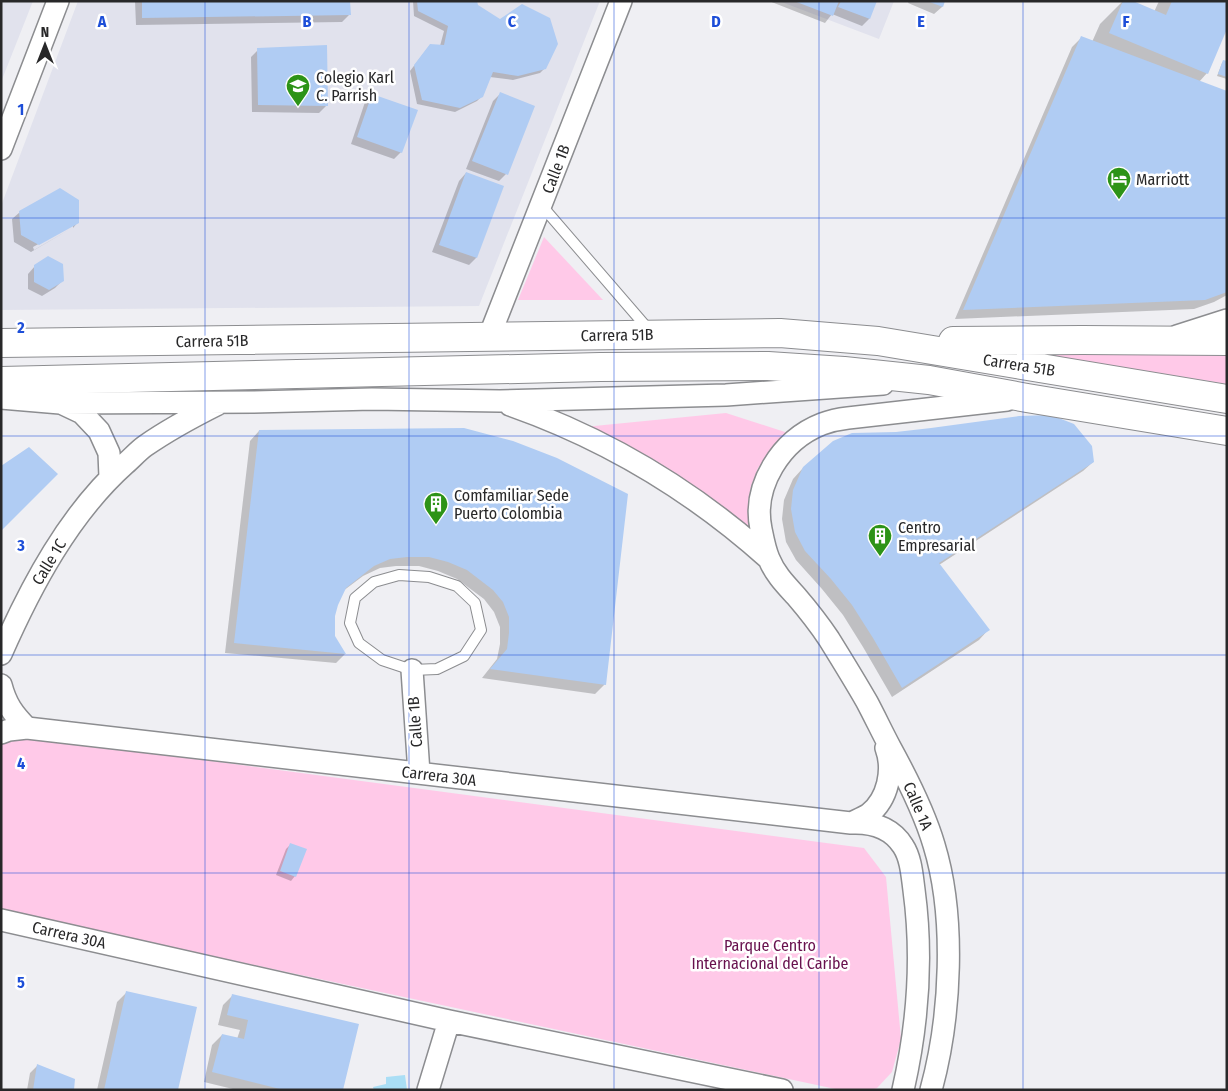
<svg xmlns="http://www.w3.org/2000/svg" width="1228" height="1091" viewBox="0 0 1228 1091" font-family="'Fira Sans Condensed',sans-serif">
<rect width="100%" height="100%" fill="#efeff3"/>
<path fill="#e1e2ed" d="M1,1H33L1,82Z
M78,1H600L479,306L1,310V206Z
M779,1H894L879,39Z"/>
<path fill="#ffc9e8" d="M544,237L603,300H518Z
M1009,349L1227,353V384Z
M726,413L788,433L758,468L751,486L748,507L758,542L584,427Z
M1,733L864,848L886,877L901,1039L892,1072L877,1088L871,1090H840L1,911Z"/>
<path fill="#aadef5" d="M405,1075L407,1090H374L373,1087L386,1084V1077Z"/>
<path fill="#0003" d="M135,1H349V15L342,22L136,25Z
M413,1H476V6L545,68L540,73L513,80L490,77L482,96L477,101L455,112L417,104L410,71L430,45L440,46L444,31L414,16Z
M769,1H876L869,19L862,26L832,14L825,23Z
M909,1H944L942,7L934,14L908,3Z
M1123,1H1130L1154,12L1159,1H1227L1207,73L1199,82L1227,92V295L1214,302L1194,309L955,319L1072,47L1081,38L1092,42L1100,24Z
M258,50L326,106L319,113L252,112L251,57Z
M1224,61L1227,62V79L1217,76L1222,63Z
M500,94L506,174L499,181L466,169L493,101Z
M373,95L401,152L394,159L351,144L365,102Z
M466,173L502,187L476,258L469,265L432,252L459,181Z
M20,212L78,222L73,228V225L33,247L34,250L72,228L31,252L14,242L12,219Z
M35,266L63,280L55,288L42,296L28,289V274Z
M463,429L605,684L595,694L482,678L497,659L500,644V627L494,612L484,599L457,579L438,571L419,566H396L380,568L363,576L343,591L336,605L334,616V637L345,654L336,663L225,653L250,441L259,431Z
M1093,462L1083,471L939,565L988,630L979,640L892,697L863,647L843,615L822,589L796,560L786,542L782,519L784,500L793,479L803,468Z
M290,845L295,876L291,881L276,875L286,849Z
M126,993L177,1090H97L117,1002Z
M233,995L341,1090H237L204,1082L212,1045L222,1035L237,1039L240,1030L218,1025L223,1005Z
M37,1066L73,1090H27L30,1073Z"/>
<path fill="#b0ccf3" d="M142,1H350L351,15L142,18Z
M417,1H477L478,5L500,19L522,4L550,18L558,44L546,69L518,76L493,72L483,97L460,108L422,100L414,65L430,44L444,45L448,26L418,11Z
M794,1H839L833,16Z
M841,1H877L870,19L838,7Z
M927,1H945L943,7Z
M1123,1H1133L1166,15L1172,1H1227V29L1208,74L1109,33Z
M1081,36L1227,91V292L1205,300L963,310Z
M327,45L328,106L258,105L257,48Z
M1223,60L1227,61V77L1218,74Z
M500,92L535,106L508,175L472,161Z
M372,94L418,110L402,153L357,137Z
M466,172L504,186L477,258L439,245Z
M60,188L79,200V223L39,245L21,235L19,211Z
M48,256L63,264L64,281L49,290L34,282V265Z
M1051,415L1074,424L1092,446L1094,462L939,563L990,630L902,688L873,638L852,605L831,579L805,551L795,532L791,509L793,490L803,467L833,441L852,433L896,432L931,428L1019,416Z
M464,428L513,441L557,458L628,494L606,685L490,669L507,649L509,633V617L503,602L493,590L467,570L448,562L429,557H407L390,559L374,566L346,588L338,605L335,616V636L346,654L234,643L259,430Z
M29,447L58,474L1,531V466Z
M290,843L307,849L296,877L280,871Z
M126,991L197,1007L178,1090H104Z
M232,994L359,1024L343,1090H284L212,1072L222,1034L244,1039L248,1020L227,1015Z
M37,1064L75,1079L74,1090H33Z"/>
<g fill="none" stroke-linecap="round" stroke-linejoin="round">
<defs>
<path id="service" d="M542,206L649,330
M399,575L429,577L457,586L475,603L481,630L464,656L437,669L412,670L382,660L359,643L350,623L355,598L374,582Z"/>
<path id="minor" d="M1,149L58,1
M1177,336L1227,320
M489,337L621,1
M1,398L60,403L254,402L372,399L500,401L726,395L883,384
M63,404L82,413L99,431L109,453L110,477
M510,405C607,439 692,490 769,559
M1,654C31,586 69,514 125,464C132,458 138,451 145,446C168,430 192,417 218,404
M412,670L419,773
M1,685C6,704 13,714 27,728
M1,733L9,730L27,728L851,823C871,822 891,827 903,846C911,858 912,875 914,890C923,957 918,1024 903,1090
M851,823C857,820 863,818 869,814C888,799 894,770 886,748
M1,920L449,1021L782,1090
M428,1090L449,1021
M931,1090C951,1017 956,917 934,845C924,811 907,778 890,747C882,732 875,717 867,702C855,681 842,660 829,639C819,624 808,610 796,596C786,585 775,574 769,559C765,550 763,539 761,529C752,486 781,440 822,424C830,421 839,419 848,418L1007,400"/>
<path id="secondary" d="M953,341L1082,340L1227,341
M1,343L780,333L878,341L1227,399
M1,381L600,367L768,366L844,371L929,380L1027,398L1227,431"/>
</defs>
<use href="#service" stroke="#8c8d90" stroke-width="12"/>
<use href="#minor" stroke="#8c8d90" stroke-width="24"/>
<use href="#secondary" stroke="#8c8d90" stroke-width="30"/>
<use href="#service" stroke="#fff" stroke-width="10"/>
<use href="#minor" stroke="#fff" stroke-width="21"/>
<use href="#secondary" stroke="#fff" stroke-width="28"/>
</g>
<path fill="none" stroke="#1d4ed8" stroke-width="1" stroke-opacity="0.55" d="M205,1V1090M409,1V1090M614,1V1090M819,1V1090M1023,1V1090M1,218H1227M1,436H1227M1,655H1227M1,873H1227"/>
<defs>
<symbol id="school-pin" viewBox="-11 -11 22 30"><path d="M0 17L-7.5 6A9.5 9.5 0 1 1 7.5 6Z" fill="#2d9317" stroke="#fff"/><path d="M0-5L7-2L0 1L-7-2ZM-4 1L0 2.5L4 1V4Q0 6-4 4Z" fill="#fff"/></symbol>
<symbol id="hotel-pin" viewBox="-11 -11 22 30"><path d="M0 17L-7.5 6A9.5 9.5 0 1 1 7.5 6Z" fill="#2d9317" stroke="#fff"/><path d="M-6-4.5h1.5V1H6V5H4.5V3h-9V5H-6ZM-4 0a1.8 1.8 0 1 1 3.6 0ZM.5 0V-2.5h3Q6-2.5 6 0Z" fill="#fff"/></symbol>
<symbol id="building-pin" viewBox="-11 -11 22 30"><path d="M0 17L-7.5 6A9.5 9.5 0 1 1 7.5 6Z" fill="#2d9317" stroke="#fff"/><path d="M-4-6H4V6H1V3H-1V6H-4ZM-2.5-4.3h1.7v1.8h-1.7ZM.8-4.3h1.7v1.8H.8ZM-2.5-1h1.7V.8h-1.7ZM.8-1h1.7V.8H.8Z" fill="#fff"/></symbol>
</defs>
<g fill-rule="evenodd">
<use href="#school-pin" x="284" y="72" width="28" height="38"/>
<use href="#hotel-pin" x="1105" y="165" width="28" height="38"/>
<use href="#building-pin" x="422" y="490" width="28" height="38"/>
<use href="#building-pin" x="866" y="522" width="28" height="38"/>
</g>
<g text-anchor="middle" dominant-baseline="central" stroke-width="5" stroke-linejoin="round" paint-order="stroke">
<g font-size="16" fill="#282829" stroke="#fff" text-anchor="start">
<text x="316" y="77">Colegio Karl<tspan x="316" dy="18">C. Parrish</tspan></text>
<text x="1136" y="179">Marriott</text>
<text x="454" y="495">Comfamiliar Sede<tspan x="454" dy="18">Puerto Colombia</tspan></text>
<text x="898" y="527">Centro<tspan x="898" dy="18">Empresarial</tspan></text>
</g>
<g font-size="16" fill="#282829" stroke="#fff">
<text transform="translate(556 169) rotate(-69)">Calle 1B</text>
<text transform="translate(617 335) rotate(-1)">Carrera 51B</text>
<text transform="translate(212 341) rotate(-1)">Carrera 51B</text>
<text transform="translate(1019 365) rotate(9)">Carrera 51B</text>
<text transform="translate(49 562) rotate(-59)">Calle 1C</text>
<text transform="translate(415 722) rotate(-94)">Calle 1B</text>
<text transform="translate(439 776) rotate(7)">Carrera 30A</text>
<text transform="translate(918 806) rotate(67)">Calle 1A</text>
<text transform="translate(69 935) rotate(13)">Carrera 30A</text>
</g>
<g font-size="16" fill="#68114e" stroke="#fff">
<text x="770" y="945">Parque Centro<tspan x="770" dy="18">Internacional del Caribe</tspan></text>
</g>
</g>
<g font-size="16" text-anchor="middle" font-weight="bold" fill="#1d4ed8" stroke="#fff" stroke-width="5" stroke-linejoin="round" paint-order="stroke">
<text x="102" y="27">A</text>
<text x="307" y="27">B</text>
<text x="512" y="27">C</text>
<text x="716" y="27">D</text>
<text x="921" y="27">E</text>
<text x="1126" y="27">F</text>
<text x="21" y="115">1</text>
<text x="21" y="333">2</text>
<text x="21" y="551">3</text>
<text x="21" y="769">4</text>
<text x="21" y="988">5</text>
</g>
<rect width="1228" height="1091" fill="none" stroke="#282829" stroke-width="5"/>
<g transform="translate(45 45)" stroke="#ffffff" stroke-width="4" paint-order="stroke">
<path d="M0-4L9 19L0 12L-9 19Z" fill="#282829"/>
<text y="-8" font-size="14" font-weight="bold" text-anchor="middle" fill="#282829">N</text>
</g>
</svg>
